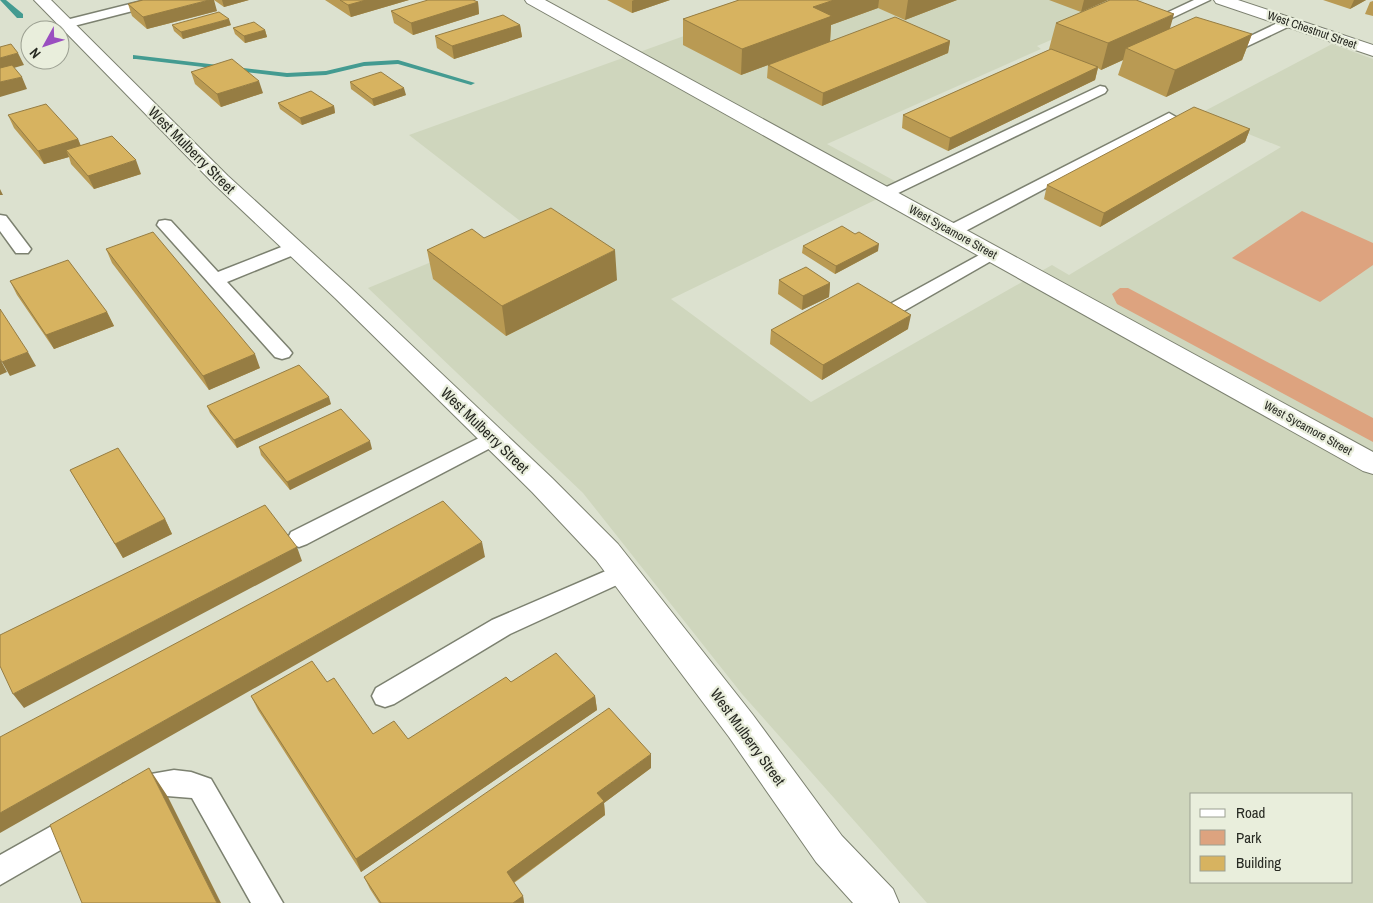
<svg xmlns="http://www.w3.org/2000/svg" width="1373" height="903" viewBox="0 0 1373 903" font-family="'Archivo Narrow',sans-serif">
<rect width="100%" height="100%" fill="#dce1cf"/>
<path fill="#cfd6bd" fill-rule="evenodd" d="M784,0H1144L1037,46L1041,49L827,144L904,186L671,299L811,402L1052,265L1069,275L1281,147L1199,114L1332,44L1373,59V903H927L742,694L583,493L368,288L524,224L409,135ZM1192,794H1352V882H1192Z"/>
<path fill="#dda37f" d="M1302,211L1373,243V265L1320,302L1232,258Z
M1120,288H1128L1373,418V442L1117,304L1112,294Z"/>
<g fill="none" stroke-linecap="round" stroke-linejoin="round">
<path fill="#449b91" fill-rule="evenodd" d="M0,0H6L23,14V18H17Z
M133,55L287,73L326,71L364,62L398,60L475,83L471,85L398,64L364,66L326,75L287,77L136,59H133Z"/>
<defs>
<path id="lane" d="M146,0H166L164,3L66,28L60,24L62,21Z
M1194,0H1210L1155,26L1151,27L1145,23Z
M1288,18L1294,22L1292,25L1233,53L1228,54L1221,50Z
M1100,86L1105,87L1107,90L1105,93L890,197H878L876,194L878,191Z
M1169,113L1176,117L1174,120L958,235H946L944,231L946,227Z
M0,215L6,216L28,245L31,249L28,253H16L0,231Z
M165,220L171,221L218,272L289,244H301L304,248L301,252L227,282L289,349L292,353L289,357L282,359L275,357L157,225L159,221Z
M992,248L998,249L1001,253L998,257L902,312H890L887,308L890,304Z
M493,431L500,433L503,438L500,443L307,544L299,547L291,544L288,538L291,532Z
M622,564L630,567L634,573L630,579L510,634L394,704L385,707L376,704L372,696L376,688L492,620Z
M174,770L191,772L211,779L283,903H251L192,798L167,796L133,806L123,802L119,793L123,784L151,774Z
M80,810L90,813L94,823L90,833L0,885V855Z"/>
<path id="street" d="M34,0H51L228,176L351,288L552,478L618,544L753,715L842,836L893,889L899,903H853L816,862L729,737L596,560L532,492L335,298L214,184Z
M525,0H545L1373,452V474L1363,471L527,3Z
M1214,0H1238L1373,45V56L1216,3Z"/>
</defs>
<use href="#lane" stroke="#7c8170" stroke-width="3"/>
<use href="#street" stroke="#7c8170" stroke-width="2"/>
<use href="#lane" fill="#fff" fill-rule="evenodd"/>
<use href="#street" fill="#fff" fill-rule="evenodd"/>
</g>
<path fill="#b99a53" d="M214,0H249L224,7Z
M325,0H409L351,17Z
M607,0H670L632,13Z
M739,0H957L905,20L878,8L831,25L830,42L741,75L683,45V19Z
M1049,0H1108L1081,12Z
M1323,0H1366L1350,9Z
M1373,1V16L1365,14L1370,2Z
M478,2L479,14L413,35L394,23L391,11Z
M128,4L217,11L147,29L132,16Z
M1056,23L1170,29L1252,34L1242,60L1166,97L1118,75L1123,60L1101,70L1098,68L1095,80L948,151L902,128L903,115L1051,49H1049Z
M172,25H231L183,39L174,31Z
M520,25L522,37L454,59L437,48L435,36Z
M233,28L265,30L267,37L245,43L235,34Z
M950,41L948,53L822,106L767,78L768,65Z
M191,72L263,93L221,107L195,84Z
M350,82L406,95L374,106L351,89Z
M278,103L334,106L335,113L302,125L280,109Z
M8,115L78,139L81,146L141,174L94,189L71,164L69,157L44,164L14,128Z
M1250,129L1245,142L1100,227L1044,199L1047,185Z
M484,238L617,280L506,336L433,279L427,250Z
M803,246L878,251L835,274L802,253Z
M106,249L260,368L209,390L112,263Z
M779,280L830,283L829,297L802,310L778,294Z
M10,281L107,312L114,326L54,349L17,295Z
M908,329L822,380L770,344L771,330Z
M331,404L237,448L210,413L207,406Z
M259,447L372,449L290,490L261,455Z
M70,470L165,519L172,534L123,558Z
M327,682L373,734L408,739L511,682L595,696L597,710L361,872L258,710L251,696Z
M651,768L604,803L605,815L514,883L523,896L524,903H379L370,889L364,877Z"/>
<path fill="#967d43" d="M209,0H214L217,11L147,29L143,17Z
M222,0H249L224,7Z
M366,0H409L351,17L348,5Z
M634,0H670L632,13V1Z
M834,0H879L878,8L831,25L830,42L741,75L742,49L813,7Z
M908,0H957L905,20Z
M1084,0H1108L1081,12Z
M1354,0H1366L1350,9Z
M478,2L479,14L413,35L411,23Z
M1174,14L1167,39L1126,48L1123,60L1101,70L1108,43Z
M229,19L231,25L183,39L181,32Z
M520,25L522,37L454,59L452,46Z
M265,30L267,37L245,43L244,36Z
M1252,34L1242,60L1166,97L1175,70Z
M950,41L948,53L822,106L823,93Z
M18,53L24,65L0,72V58Z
M1098,67L1095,80L948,151L950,138Z
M22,77L27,89L0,97V82Z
M259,81L263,93L221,107L217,94Z
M404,88L406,95L374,106L372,99Z
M334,106L335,113L302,125L300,118Z
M1250,129L1245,142L1100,227L1104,213Z
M78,139L83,152L66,150L69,157L44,164L38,151Z
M136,160L141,174L94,189L88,176Z
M0,189L3,195H0Z
M879,244L878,251L835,274L836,266Z
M615,250L617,280L506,336L502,306Z
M830,283L829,297L802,310L803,296Z
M107,312L114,326L54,349L46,335Z
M911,315L908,329L822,380L823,365Z
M28,352L36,366L10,376L2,362Z
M255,354L260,368L209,390L203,376Z
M0,359L7,372L0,375Z
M329,397L331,404L237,448L234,440Z
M370,441L372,449L290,490L287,482Z
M165,519L172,534L123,558L115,544Z
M482,542L485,557L0,833V813Z
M297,547L302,561L24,708L13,694Z
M595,696L597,710L361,872L356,859Z
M651,754V768L604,803L605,815L510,885L507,872L597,793Z
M149,768L168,797L221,903H217Z
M523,896L524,903H513Z"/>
<path fill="#d7b360" stroke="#967d43" d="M143,0H209L143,17L128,4Z
M340,0H366L348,5Z
M428,0H473L478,2L411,23L391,11Z
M739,0H834L813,7L832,16L742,49L683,19Z
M1110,0H1136L1174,14L1108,43L1056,23Z
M219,12L229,19L181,32L172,25Z
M503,15L520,25L452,46L435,36Z
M895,17L950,41L823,93L768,65Z
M1196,17L1252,34L1175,70L1126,48Z
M254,22L265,30L244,36L233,28Z
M11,44L18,53L0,58V47Z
M1051,49L1098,67L950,138L903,115Z
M232,59L259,81L217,94L191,72Z
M12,65L22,77L0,82V68Z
M381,72L404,88L372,99L350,82Z
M311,91L334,106L300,118L278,103Z
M46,104L78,139L38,151L8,115Z
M1194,107L1250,129L1104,213L1047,185Z
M112,136L136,160L88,176L66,150Z
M551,208L615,250L502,306L427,250L472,229L484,238Z
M842,226L855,234L859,232L879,244L836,266L803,246Z
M153,232L255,354L203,376L106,249Z
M68,260L107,312L46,335L10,281Z
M806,267L830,283L803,296L779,280Z
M858,283L911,315L823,365L771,330Z
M0,309L28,352L2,362L0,359Z
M299,365L329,397L234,440L207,406Z
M341,409L370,441L287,482L259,447Z
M118,448L165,519L115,544L70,470Z
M443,501L482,542L0,813V737Z
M265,505L297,547L13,694L0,666V635Z
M556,653L595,696L356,859L251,696L312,661L327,682L334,678L373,734L394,721L408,739L506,677L511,682Z
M609,708L651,754L597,793L604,801L507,872L523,896L513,903H381L364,877Z
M149,768L217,903H82L50,825Z"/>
<g text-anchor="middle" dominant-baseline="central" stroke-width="4.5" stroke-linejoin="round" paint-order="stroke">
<g font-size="12" fill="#282a23" stroke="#e9eedc">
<text transform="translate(1312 30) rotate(19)">West Chestnut Street</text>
<text transform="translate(953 232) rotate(29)">West Sycamore Street</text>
<text transform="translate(1308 428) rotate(29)">West Sycamore Street</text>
</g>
<g font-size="15" fill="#282a23" stroke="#e9eedc">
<text transform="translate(192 150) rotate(45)">West Mulberry Street</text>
<text transform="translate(485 430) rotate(44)">West Mulberry Street</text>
<text transform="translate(748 737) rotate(54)">West Mulberry Street</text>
</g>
</g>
<rect x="1190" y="793" width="162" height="90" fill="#e9eedc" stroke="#9ca092"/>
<rect x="1200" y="809" width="25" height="8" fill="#ffffff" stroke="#9ca092"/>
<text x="1236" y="818" font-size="15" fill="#282a23">Road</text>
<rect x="1200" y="830" width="25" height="15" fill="#dda37f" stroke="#9ca092"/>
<text x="1236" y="843" font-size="15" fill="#282a23">Park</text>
<rect x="1200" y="856" width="25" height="15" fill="#d7b360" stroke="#9ca092"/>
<text x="1236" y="868" font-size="15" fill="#282a23">Building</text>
<g transform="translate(45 45) rotate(230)"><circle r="24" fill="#e9eedc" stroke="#9ca092"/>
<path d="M0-4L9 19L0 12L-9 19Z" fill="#9a4ec0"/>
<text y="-8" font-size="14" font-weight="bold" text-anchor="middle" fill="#282a23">N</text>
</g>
</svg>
